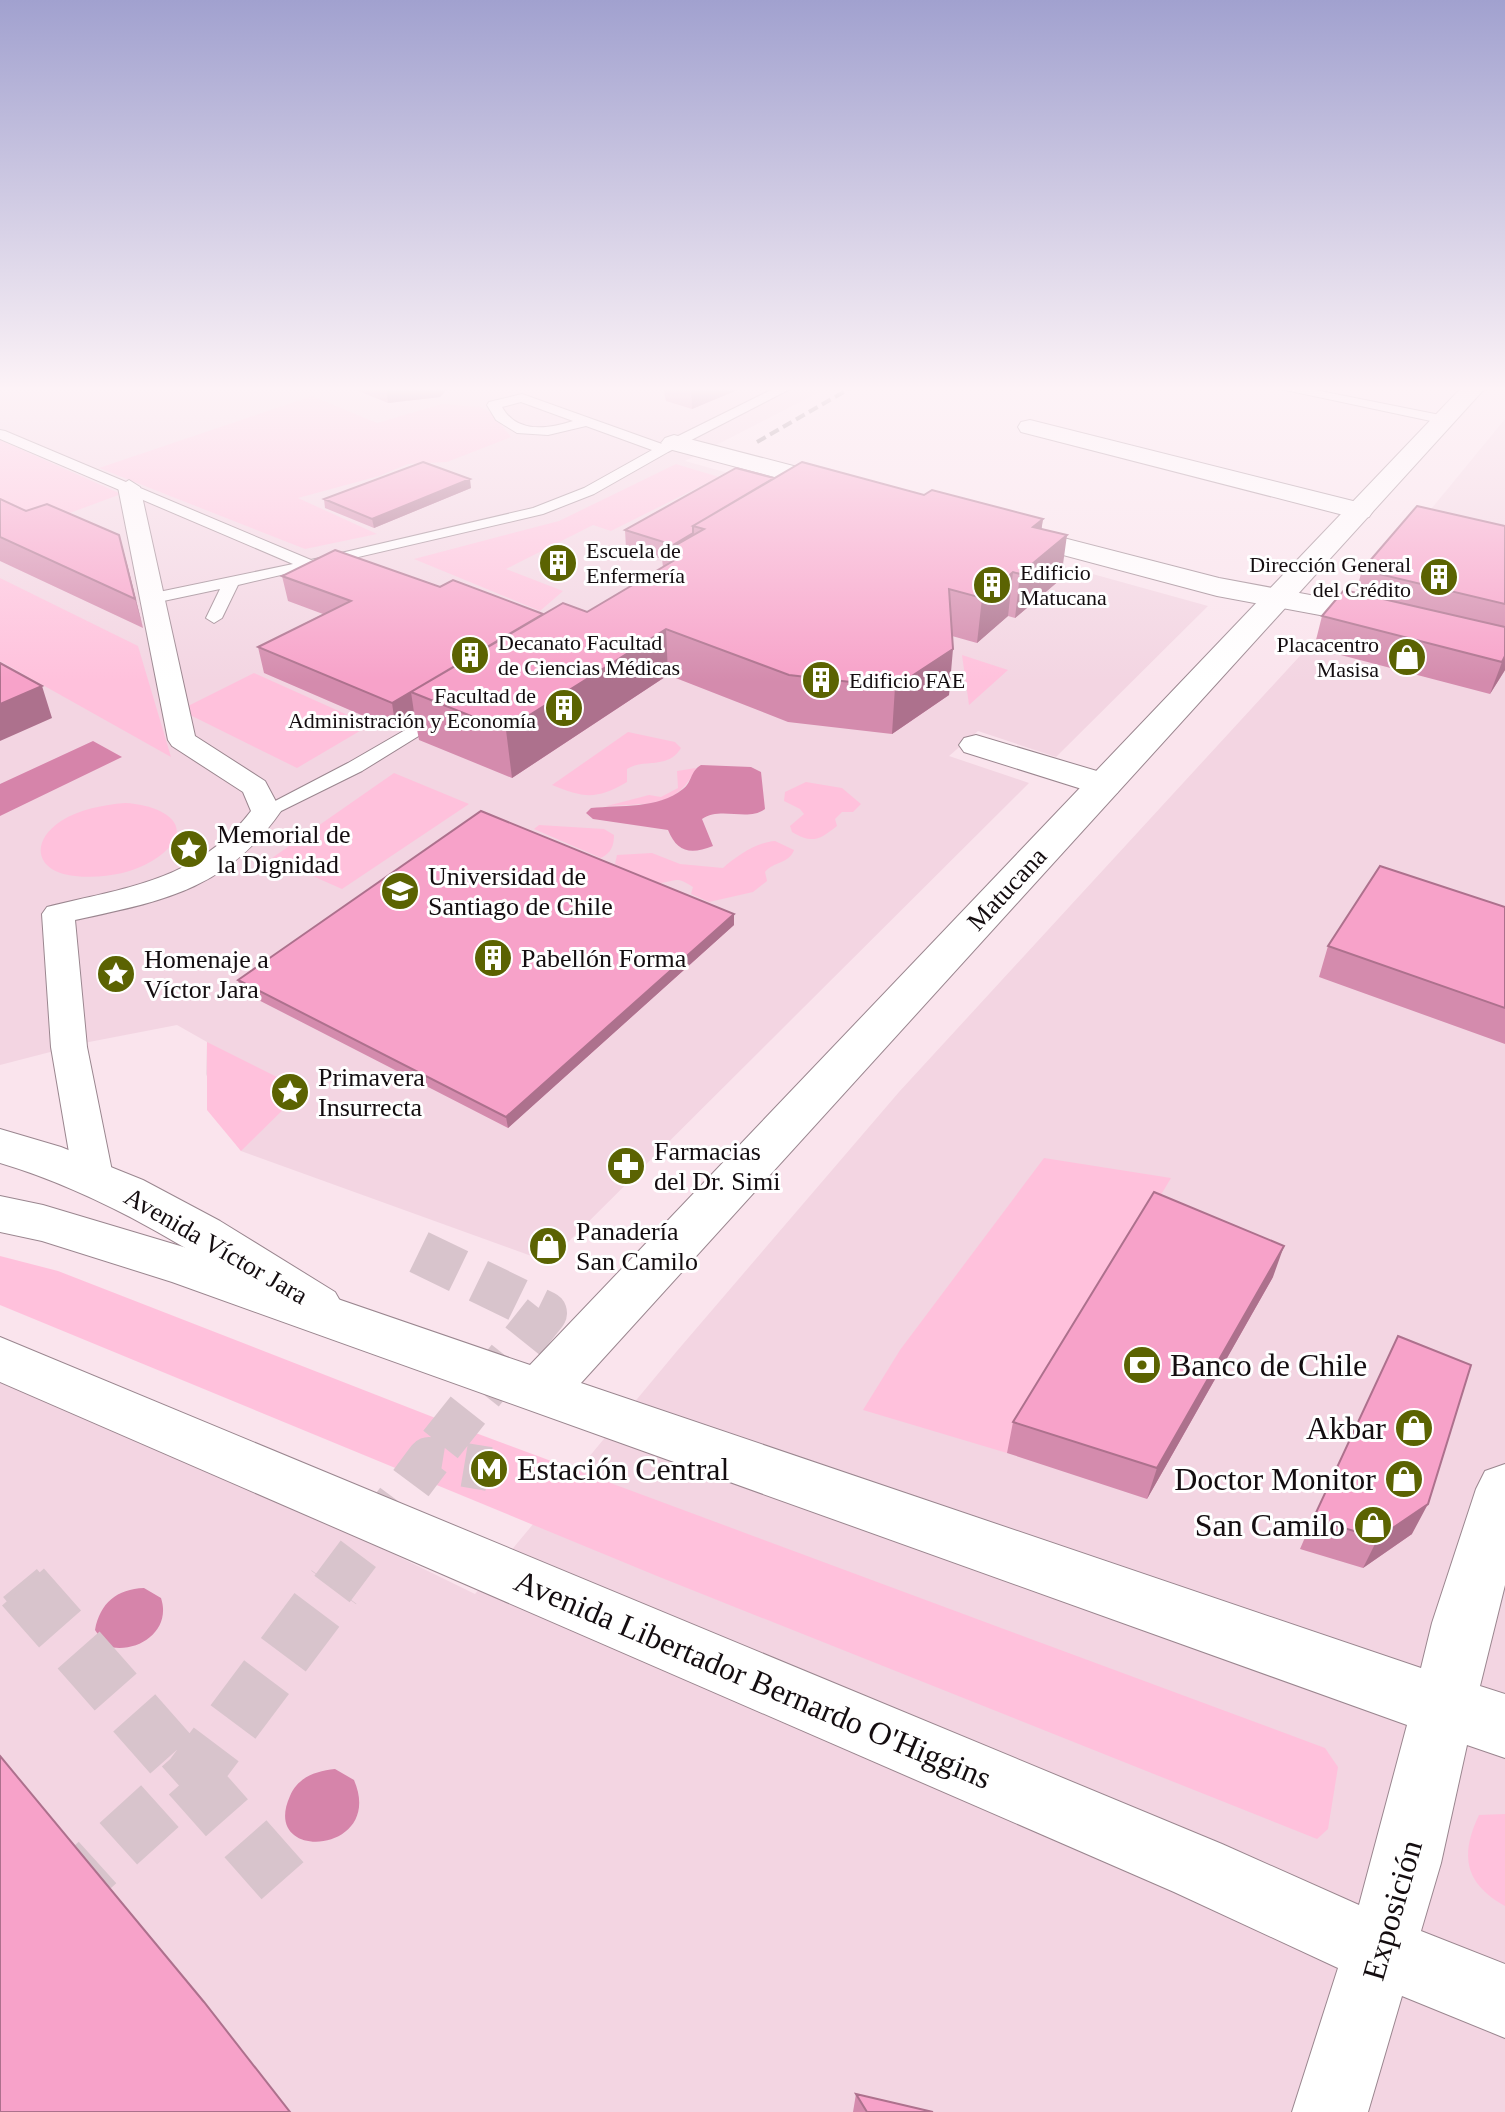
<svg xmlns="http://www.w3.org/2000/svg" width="1505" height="2112" viewBox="0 0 1505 2112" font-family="'Times New Roman',serif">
<rect width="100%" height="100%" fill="#fae4ed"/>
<path fill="#f3d5e2" d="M0,386H831L685,461L1208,606L1056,757L978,731L949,756L1029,783L548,1262L241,1151L229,1135L206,1074L207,1042L177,1025L89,1042L0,1065Z
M1505,419V2112H0V1353L33,1378L475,1594L677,1351L899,1092L1309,646L1409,536Z"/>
<path fill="#ffc1dc" d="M312,396L377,423L442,404L481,407L493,414L511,437L447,462L408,464L379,476L298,498L377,534L305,549L99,468Z
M0,440L121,494L24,530L0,519Z
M676,464L719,477L611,531L593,525L506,569L563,591L540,611L414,559L559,521Z
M0,578L138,646L171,757L0,661Z
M962,655L1008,670L969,705Z
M254,673L370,725L297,768L180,710Z
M628,732L675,742L681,748C668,770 644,758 627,769V782C596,800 584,798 552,785Z
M696,768C677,809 647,803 607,806L649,795L661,797L678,788L677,771Z
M394,773L469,804L342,889L272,858Z
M806,782L842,788L861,804L853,812H842L835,819L837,826C819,840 813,844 792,832L790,826L804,814L800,809L784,801L785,792Z
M125,803C166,805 203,829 152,861C130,874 101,879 75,876C37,873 28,843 61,821C80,809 103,805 125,803Z
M539,825L604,829L614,835C614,846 611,853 601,858L534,829Z
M775,841L794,850C789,864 774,861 765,872L767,881L753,892L709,902L691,894L693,887C674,874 675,883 657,883C645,882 626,869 615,864L617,855L652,853L680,864L723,868C735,857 757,842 775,841Z
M207,1042L303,1090L241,1151L207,1110Z
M1044,1158L1171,1178L1007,1453L863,1410L900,1350Z
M0,1256L58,1271L438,1419L1325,1748L1338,1767L1328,1829L1317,1839L657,1576L0,1305Z
M1505,1814V1906C1464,1883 1460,1855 1479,1815Z"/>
<path fill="#d684aa" d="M93,741L122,757L0,816V784Z
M701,765L751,767L761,772L765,809C748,822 721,806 702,819L713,846C690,855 677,852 668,830L593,819L586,813L591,808C621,805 658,809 683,789C692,783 690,771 701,765Z
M144,1588L161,1598C172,1631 137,1655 106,1646L95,1630C100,1603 117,1589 144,1588Z
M335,1769L354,1780C386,1854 259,1864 290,1796C298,1777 316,1771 335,1769Z"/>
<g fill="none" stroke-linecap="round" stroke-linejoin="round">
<path stroke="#d8c4cc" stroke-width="44" stroke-dasharray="44 22" stroke-linecap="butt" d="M419,1252L545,1313L429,1459
M20,1583L25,1589
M332,1589L429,1459L489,1469"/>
<path stroke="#d8c4cc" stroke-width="56" stroke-dasharray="56 28" stroke-linecap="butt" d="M23,1587L288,1887
M56,1900L191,1778L334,1587"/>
<defs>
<path id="service" d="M779,386H796L668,452L594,494L543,514L238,585L222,618L214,623L206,618L220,589L154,603L146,598L154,593L293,564L0,439V430L5,431L311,560L533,508L584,488L652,450L586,426L548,435L517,433L496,420L487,405L489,402L522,394L662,444ZM521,402L573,421C548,429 517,434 502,407Z
M1267,386H1295L1445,416L1452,420L1445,424Z
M445,707L454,712L451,716L362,771L273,815H259L256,811L348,763Z"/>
<path id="pedestrian" d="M129,480L140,487L195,736L265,781L281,811C226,890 163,901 75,920L87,1047L113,1176L107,1186L93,1190L79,1186L73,1176L51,1047L42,914L47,907C127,887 197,881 251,811L243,792L172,746L168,740L118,487Z"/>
<path id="minor" d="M1030,420L1369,505L1373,511L1369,517L1359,519L1021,432L1018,427L1021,422Z
M674,435L851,481L855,487L851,493L842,495L665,448L661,443L665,438Z
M1009,524L1219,578L1337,600L1505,642V660L1336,618L1217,596L999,538L995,532L999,526Z
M976,735L1117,777L1122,785L1117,793L1104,796L964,752L959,745L964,738Z"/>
<path id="secondary" d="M0,1129L61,1147L143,1180L220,1221L335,1292L343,1306L335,1320L317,1326L299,1320C204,1258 110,1196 0,1163Z"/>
<path id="primary" d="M1463,386H1487L581,1383L1421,1668L1432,1623L1476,1489L1485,1471L1505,1464V1585L1480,1686L1505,1694V1758L1467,1745L1441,1863L1421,1931L1505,1964V2038L1402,1996L1368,2112H1292L1338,1968L1174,1892L0,1382V1337L1222,1844L1359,1905L1407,1725L172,1282L42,1241L0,1232V1196L43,1205L207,1254L530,1365Z"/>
</defs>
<use href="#service" stroke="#9a868f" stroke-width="2"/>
<use href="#pedestrian" stroke="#9a868f" stroke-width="2"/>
<use href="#minor" stroke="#9a868f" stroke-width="2"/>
<use href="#secondary" stroke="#9a868f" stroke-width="2"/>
<use href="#primary" stroke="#9a868f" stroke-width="2"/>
<use href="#service" fill="#fff" fill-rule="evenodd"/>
<use href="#pedestrian" fill="#fff" fill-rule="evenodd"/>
<use href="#minor" fill="#fff" fill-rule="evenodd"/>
<use href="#secondary" fill="#fff" fill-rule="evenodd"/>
<use href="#primary" fill="#fff" fill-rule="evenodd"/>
<path stroke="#85777d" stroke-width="4" stroke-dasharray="10 5" stroke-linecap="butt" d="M757,442L854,386"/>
</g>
<path fill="#d48bad" d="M346,386H450L440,397L388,403Z
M663,386H747L692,409L666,401Z
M774,478L924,495L1043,519L1041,529L1061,579L1015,618L1008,616L977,643L952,636L949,695L892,734L788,722L668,675L512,778L419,740L415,719L396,730L264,673L258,647L323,614L288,601L282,576L440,587L543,614L587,612L663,567L662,559L626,548L625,530Z
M471,488L374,528L325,508L324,499Z
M0,499L26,511L127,564L143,628L0,561Z
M1505,526V670L1490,694L1314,648L1322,616L1356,592L1362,570Z
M1505,907V1044L1319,977L1328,946Z
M734,925L508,1128L241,991L238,980Z
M1273,1277L1147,1499L1007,1453L1013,1422Z
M1313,1519L1412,1534L1363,1568L1300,1549Z
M856,2094L933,2112H853Z"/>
<path fill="#ad718d" d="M386,386H450L440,397L388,403Z
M691,386H747L692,409Z
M470,479L471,488L374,528L372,519Z
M1043,519L1037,560L1067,535L1061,579L1015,618L1020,574L1033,527Z
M119,535L127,564L143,628L135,599Z
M1013,572L1008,616L977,643L982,598Z
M666,629L668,675L512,778L506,730Z
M953,649L949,695L892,734L895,687Z
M1505,656V670L1490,694L1502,662Z
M42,686L52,718L0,741V704Z
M411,692L415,719L396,730L392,703Z
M734,914V925L508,1128L506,1117Z
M1284,1246L1273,1277L1147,1499L1157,1468Z
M1428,1504L1412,1534L1363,1568L1378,1538Z"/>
<path fill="#f7a2c9" stroke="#ad718d" stroke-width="2" d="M423,462L470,479L372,519L324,499Z
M802,462L924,495L932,490L1043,519L1033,527L1067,535L1020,574L1013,572L982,598L949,589L953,649L895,687L789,675L666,629L506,730L411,692L563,603L587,612L678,558L662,553L704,529L693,526Z
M736,468L774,478L693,526V533L673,545L625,530Z
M0,499L26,511L47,504L119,535L135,599L0,537Z
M1417,506L1505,526V604L1362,570Z
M335,550L440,587L453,580L543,614L392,703L258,647L351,601L282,576Z
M1344,590L1505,627V656L1502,662L1322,616Z
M0,663L42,686L0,704Z
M481,811L734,914L506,1117L238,980Z
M1380,866L1505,907V1008L1328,946Z
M1154,1192L1284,1246L1157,1468L1013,1422Z
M1398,1336L1471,1365L1428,1504L1378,1538L1313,1519Z
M0,1756L204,2002L290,2112H0Z
M856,2094L933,2112H867Z"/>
<linearGradient id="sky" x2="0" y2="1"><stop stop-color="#a1a1cf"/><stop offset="0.57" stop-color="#fdf3f7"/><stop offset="1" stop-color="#fdf3f7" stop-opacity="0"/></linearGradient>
<rect width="1505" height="682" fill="url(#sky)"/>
<defs>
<symbol id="building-disc" viewBox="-11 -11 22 22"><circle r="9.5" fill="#5b6302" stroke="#fff"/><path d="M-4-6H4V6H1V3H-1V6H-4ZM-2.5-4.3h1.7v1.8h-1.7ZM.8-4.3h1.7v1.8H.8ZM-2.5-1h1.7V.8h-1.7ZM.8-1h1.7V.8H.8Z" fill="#fff"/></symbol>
<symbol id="shop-disc" viewBox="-11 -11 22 22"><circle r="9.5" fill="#5b6302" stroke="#fff"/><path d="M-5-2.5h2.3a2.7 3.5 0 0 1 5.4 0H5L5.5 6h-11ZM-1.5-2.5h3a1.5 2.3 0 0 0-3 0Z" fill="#fff"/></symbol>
<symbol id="sight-disc" viewBox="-11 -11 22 22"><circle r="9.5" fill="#5b6302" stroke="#fff"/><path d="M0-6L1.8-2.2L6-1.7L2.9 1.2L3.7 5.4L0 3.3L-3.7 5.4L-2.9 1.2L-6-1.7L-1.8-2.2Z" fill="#fff"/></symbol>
<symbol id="university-disc" viewBox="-11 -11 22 22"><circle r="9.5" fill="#5b6302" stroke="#fff"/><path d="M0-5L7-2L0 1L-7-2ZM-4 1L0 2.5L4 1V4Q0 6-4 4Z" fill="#fff"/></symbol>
<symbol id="pharmacy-disc" viewBox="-11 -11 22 22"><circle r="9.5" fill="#5b6302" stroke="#fff"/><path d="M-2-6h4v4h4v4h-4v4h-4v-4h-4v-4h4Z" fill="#fff"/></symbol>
<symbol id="bank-disc" viewBox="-11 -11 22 22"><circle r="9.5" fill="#5b6302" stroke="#fff"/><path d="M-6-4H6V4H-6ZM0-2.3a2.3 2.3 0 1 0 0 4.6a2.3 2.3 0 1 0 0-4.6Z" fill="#fff"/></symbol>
<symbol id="metro-disc" viewBox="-11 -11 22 22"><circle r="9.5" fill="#5b6302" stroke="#fff"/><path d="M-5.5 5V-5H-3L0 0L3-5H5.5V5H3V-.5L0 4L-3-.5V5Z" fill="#fff"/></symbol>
</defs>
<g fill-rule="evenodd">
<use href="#building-disc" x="536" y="541" width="44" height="44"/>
<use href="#building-disc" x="1417" y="555" width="44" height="44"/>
<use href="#building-disc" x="970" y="563" width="44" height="44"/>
<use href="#building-disc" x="448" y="633" width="44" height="44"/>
<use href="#shop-disc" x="1385" y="635" width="44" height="44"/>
<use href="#building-disc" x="799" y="658" width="44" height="44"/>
<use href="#building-disc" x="542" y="686" width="44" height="44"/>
<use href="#sight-disc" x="167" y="827" width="44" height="44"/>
<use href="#university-disc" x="378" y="869" width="44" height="44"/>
<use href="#building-disc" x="471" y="936" width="44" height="44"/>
<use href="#sight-disc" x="94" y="952" width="44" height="44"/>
<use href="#sight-disc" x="268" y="1070" width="44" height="44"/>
<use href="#pharmacy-disc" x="604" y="1144" width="44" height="44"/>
<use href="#shop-disc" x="526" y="1224" width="44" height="44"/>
<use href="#bank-disc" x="1120" y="1343" width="44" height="44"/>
<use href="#shop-disc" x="1392" y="1406" width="44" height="44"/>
<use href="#metro-disc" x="467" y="1447" width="44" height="44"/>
<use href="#shop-disc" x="1382" y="1457" width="44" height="44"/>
<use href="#shop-disc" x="1351" y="1503" width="44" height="44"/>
</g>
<g text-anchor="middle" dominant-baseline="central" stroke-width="6" stroke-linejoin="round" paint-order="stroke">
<g font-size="22" fill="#140d10" stroke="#fff" text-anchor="start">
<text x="586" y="550">Escuela de<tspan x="586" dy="25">Enfermería</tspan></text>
<text x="1411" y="564" text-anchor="end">Dirección General<tspan x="1411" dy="25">del Crédito</tspan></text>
<text x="1020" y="572">Edificio<tspan x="1020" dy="25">Matucana</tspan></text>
<text x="498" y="642">Decanato Facultad<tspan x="498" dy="25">de Ciencias Médicas</tspan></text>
<text x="1379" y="644" text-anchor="end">Placacentro<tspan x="1379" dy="25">Masisa</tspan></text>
<text x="849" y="680">Edificio FAE</text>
<text x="536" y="695" text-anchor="end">Facultad de<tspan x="536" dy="25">Administración y Economía</tspan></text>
</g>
<g font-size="26" fill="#140d10" stroke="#fff" text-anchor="start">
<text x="217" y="834">Memorial de<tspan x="217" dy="30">la Dignidad</tspan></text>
<text x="428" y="876">Universidad de<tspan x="428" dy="30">Santiago de Chile</tspan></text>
<text x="521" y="958">Pabellón Forma</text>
<text x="144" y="959">Homenaje a<tspan x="144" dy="30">Víctor Jara</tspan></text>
<text x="318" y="1077">Primavera<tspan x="318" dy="30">Insurrecta</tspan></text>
<text x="654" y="1151">Farmacias<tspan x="654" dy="30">del Dr. Simi</tspan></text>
<text x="576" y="1231">Panadería<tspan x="576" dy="30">San Camilo</tspan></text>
</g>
<g font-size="26" fill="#140d10" stroke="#fff">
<text transform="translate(1007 889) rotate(-47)">Matucana</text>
<text transform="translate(216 1246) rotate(30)">Avenida Víctor Jara</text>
</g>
<g font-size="32" fill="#140d10" stroke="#fff" text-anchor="end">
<text x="1170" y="1365" text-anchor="start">Banco de Chile</text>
<text x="1386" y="1428">Akbar</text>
<text x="517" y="1469" text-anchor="start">Estación Central</text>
<text x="1376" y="1479">Doctor Monitor</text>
<text x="1345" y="1525">San Camilo</text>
</g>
<g font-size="32" fill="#140d10" stroke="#fff">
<text transform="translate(753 1679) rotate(23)">Avenida Libertador Bernardo O'Higgins</text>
<text transform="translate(1392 1910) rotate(-74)">Exposición</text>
</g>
</g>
</svg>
